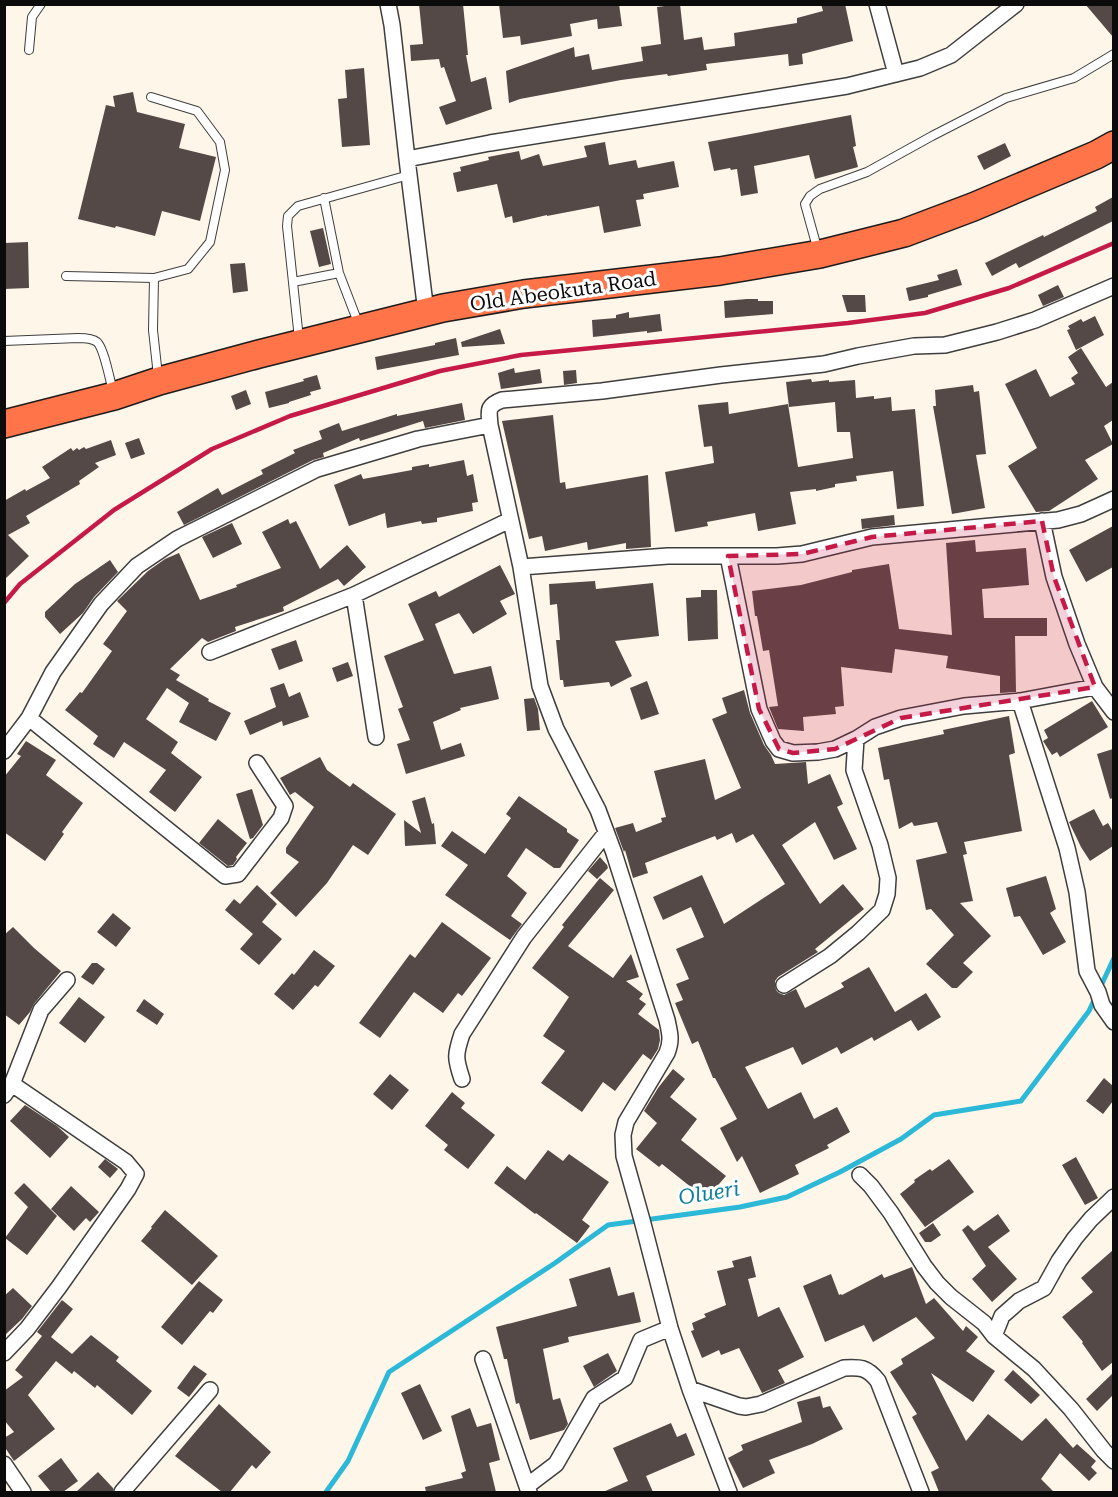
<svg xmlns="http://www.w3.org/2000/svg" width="1118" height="1497" viewBox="0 0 1118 1497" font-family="'Roboto Serif',serif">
<rect width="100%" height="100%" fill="#fff6ea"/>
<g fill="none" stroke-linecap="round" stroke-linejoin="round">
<path stroke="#2cb8d7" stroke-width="5" d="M1099,990L1114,958
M326,1492L348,1461L389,1372L555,1263L608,1225L740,1207L787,1197L840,1172L901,1139L934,1115L1021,1101L1089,1011L1095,998"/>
</g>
<path fill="#554947" d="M419,4H463L468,55H466L471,82L486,77L492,109L446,125L439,107L456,101L444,67L441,68L439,59L411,61L410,45L423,44Z
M499,4H619L622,26L598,29L597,19L570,24L572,36L521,45L520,36L503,38Z
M680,4L684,40L702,37L704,50L735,46L734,33L797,23V18L823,11L821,4H845L853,41L802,54L803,64L789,66L788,54L706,64L707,70L668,76L667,74L621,80L520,99L509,103L506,71L574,47L575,57L589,54L592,70L643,61L641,47L661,44L657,7Z
M1085,4H1113V37Z
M364,68L370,145L342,147L338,99L347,98L345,70Z
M133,92L137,112L185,124L179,148L216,157L200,221L162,211L155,236L116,226L115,228L78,219L106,105L115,107L113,96Z
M851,115L856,146L853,147L858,167L815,179L809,155L754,166L758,193L741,196L737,169L731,170L730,168L714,171L708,142Z
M605,142L609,165L636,160L638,168L674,161L679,187L643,194L644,199L636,200L641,226L604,233L599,206L547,216V215L513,223L512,216L505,218L497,184L457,192L453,173L461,171L460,167L489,160L488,157L519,151L521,160L539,154L543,166L587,157L584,146Z
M1005,143L1011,156L984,170L977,156Z
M1113,197V221L1019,268L1016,263L992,276L985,263L1043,235L1044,237L1097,211L1095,207Z
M323,228L331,264L319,267L310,231Z
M28,242L29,288L4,289V243Z
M245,263L248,291L233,293L230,264Z
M957,269L962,285L928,295V297L909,301L906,288L939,280L937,275Z
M1058,285L1064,297L1043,306L1038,295Z
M842,295H865L866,312H847Z
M747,299H758V301H773V314L725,318L724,301Z
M629,312V318L660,314L662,331L647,333V331L593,337L592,320L616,318V315Z
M1095,316L1104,335L1076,350L1067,330L1070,329L1068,326L1081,319L1083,322Z
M500,329L505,344L462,347L461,342Z
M456,338L459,355L377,370L375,357L435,345V343Z
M1081,348L1106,387L1113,382V420L1104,426L1113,444L1085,460L1098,479L1049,511L1036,512L1008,466L1037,448L1005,384L1036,369L1050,397L1075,384L1071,378L1078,373L1068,357Z
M514,368L515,373L540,369L542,383L501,389L498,373Z
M576,370L577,383L564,385L563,371Z
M317,375L321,389L310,392L311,395L289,402V403L269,408L265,392L304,381L303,379Z
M811,379L812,382L829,380V382L855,380L856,398L874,396V399L891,397L892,411L915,409L924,506L897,509L893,471L856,476L857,481L835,484V487L816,491V489L790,492L796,524L758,531L755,513L707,522L708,526L675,532L665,472L714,463L712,446L704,447L698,405L728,402L729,414L788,404L798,467L853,458L850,432H837L835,402L789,407L786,382Z
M973,385L974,392L979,391L986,454L976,455L985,508L952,514L933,406H936L935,390Z
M246,390L251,404L236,410L231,396Z
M462,403L465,420L425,428L423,421L360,441L359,438L323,453L324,457L313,460L184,525L177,512L218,488L222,495L263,474L261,470L295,453L293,450L322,439L319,431L339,423L342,431L397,414V416Z
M553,415L560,483L565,482L566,489L648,475L651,547L626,549V543L588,550L587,542L545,551L542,536L529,539L502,421Z
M139,438L145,454L131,459L125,443Z
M111,440L116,455L95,463L99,467L79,481L80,484L26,516L30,523L8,535L29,556L4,580V501L25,489L26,491L50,478L42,467L71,448L73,451L77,448L79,450L84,447L86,449Z
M464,460L467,476L473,474L478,502L472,503L473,511L437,518V522L422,524L421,521L387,528L385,513L349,526L334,485L361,474L363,479L412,470V467L429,464V467Z
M894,515L895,525L862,529L861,519Z
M288,519L290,524L296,521L320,569L347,545L366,567L344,586L338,579L283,607L284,611L235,627L236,631L208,642L202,638L170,669L180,675L176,680L209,699L208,701L231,713L216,741L179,722L189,703L167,688L146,719L178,742L171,753L202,777L175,812L149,792L166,770L124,742L114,758L93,744L98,736L65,710L80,692L82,693L112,651L103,644L127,611L117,601L148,571L165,559L179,553L200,600L237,587L236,585L281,568L262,532Z
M232,523L242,544L213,558L202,537Z
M1113,526V567L1086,582L1069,550Z
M975,540L976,552L1026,548L1029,585L982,589L984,618H1047V636H1015L1016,692L1000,693V676L946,668L948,656L895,649L892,673L841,667L844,706L835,707L836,714L803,717L804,731L778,729L769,707L778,706L769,650L763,651L757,616H755L752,591L801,585L852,572V570L889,564L899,629L952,635L946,543Z
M110,560L118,572L94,597L83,613L60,634L45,617V612L75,584Z
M500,565L515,594L500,601L507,614L473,634L459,613L435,624L454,674L491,666L499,699L460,708L461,710L433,722L441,750L461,743L465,756L406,774L397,744L410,740L398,709L403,707L384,656L424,640L408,604L436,591L439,597Z
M595,581L596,589L653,583L659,636L615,641L632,676L611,687L609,682L564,687L563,680H560L556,640H560L557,604L550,605L549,584Z
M701,590H717L718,639L688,641L686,598L701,597Z
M296,640L303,661L279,670L271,649Z
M348,662L353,676L337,682L332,668Z
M647,681L659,714L641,720L630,688Z
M284,683L289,697L300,692L309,717L283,726L282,721L250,735L244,721L276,707L270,688Z
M744,690L750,713L764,745L771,755L775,764L806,762L808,784L830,774L843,804L837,807L857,849L834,860L815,822L782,845L820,904L843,884L864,909L815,949L818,952L778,977L775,981L776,990L779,993L784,995L796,989L805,1008L844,987L841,983L869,967L895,1012L926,993L941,1017L918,1031L911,1020L874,1041L872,1037L841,1054L837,1047L802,1065L793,1047L745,1067L768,1109L801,1092L814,1119L837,1107L850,1132L827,1145L829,1148L795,1165L799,1174L760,1193L742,1156L737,1162L720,1128L737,1119L715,1078H713L698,1041L692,1044L675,1003L683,1000L676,984L689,979L676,949L704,937L691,907L663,920L653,897L702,875L724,924L785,884L753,834L736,843L732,833L717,840L715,836L645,863L648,873L633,878L625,850L624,852L615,828L633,823L636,832L662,822L661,818L666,817L654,771L705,759L715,800L741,788L712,719L727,713L722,698Z
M534,698L538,709L540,730L527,731L524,699Z
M1092,701L1108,727L1060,757L1057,752L1052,755L1043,741L1048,738L1044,730Z
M1009,716L1015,753L1009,755L1022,831L964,842L967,854L963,855L973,901L960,903L991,936L963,963L973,972L957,988H952L926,964L954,935L931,909L926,910L916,860L947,853L937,822L914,826L912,822L899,829L889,779L884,780L878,748L944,734L943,730Z
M26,741L56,760L46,775L83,803L62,832L64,834L45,861L4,832V777L21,756L17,754Z
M1113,749V798L1110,799L1097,754Z
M320,757L327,770L350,787L353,783L396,814L368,855L353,845L327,883L296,917L270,893L299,862L286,853V848L314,807L295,792L290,795L280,778Z
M252,789L263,825L253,838L250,839L236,794Z
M519,796L567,829V832L579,840L560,868H554L526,848L507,876L527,893L511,916L522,924L510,940L445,895L468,865L441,846L452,831L485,854L511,818L506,814Z
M425,797L432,824L434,823L436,844L405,846L404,820L421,833L412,801Z
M1094,809L1103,826L1108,823L1113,832V846L1090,861L1081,847L1069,822Z
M218,819L247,843L236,857L237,859L233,865L228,866L199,843Z
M600,857L607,865L608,868L597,879L588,871Z
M1046,876L1056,909L1050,913L1066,942L1043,955L1020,916L1014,917L1006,888Z
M600,878L614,890L568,946L613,978L631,954L639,977L626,981L643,994L639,999L646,1004L638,1014L659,1030L660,1040L658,1049L651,1060L643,1054L615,1091L603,1082L582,1112L541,1083L565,1051L543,1036L569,997L532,968L564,927L562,925Z
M257,885L277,904L262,922L282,939L259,965L240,949L253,934L225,910L234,899L240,904Z
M113,913L131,928L116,947L97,932Z
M442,922L491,958L462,996L458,993L443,1013L414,992L380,1038L359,1023L410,954L415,958Z
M13,927L34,948L61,971L34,1004L30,1012L19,1025L4,1014V935Z
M314,950L335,966L318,987L315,985L293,1010L274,994L292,973L294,975Z
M92,963H97L105,969L93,985L81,977Z
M79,997L105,1017L85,1043L59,1023Z
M144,999L164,1014L157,1025L136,1011Z
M673,1069L685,1079L670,1097L697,1119L681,1140L726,1176L706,1199L662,1164L659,1167L636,1149L657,1123L644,1111L658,1088Z
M390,1074L409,1090L392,1110L373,1094Z
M1104,1078L1113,1086V1101L1103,1114L1086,1101Z
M452,1092L465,1103L461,1108L495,1135L468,1169L444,1150L448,1145L425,1126Z
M25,1105L57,1126L69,1137L50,1158L10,1121Z
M548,1150L563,1161L569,1154L609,1182L582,1220L590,1226L577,1243L536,1213L535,1214L494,1183L507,1166L525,1180Z
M1076,1157L1098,1198L1085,1205L1062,1165Z
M105,1159L118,1169L110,1178L98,1167Z
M949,1159L974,1192L925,1227L900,1194L915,1182L914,1180L930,1169L932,1171Z
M24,1183L57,1216L27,1255L5,1238L28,1207L14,1193Z
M71,1186L99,1212L90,1222L86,1218L74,1231L51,1209Z
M165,1210L218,1256L192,1285L141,1241L152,1228L151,1227Z
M998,1214L1010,1231L988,1247L1017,1279L992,1302L972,1279L986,1266L962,1230L968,1225L974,1231Z
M933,1223L941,1235L931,1242H925L919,1233Z
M1113,1250V1362L1102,1371L1082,1343L1083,1342L1062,1317L1093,1292L1081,1278Z
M751,1256L756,1277L748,1279L758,1317L779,1307L804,1357L778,1370L785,1383L762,1393L739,1348L721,1355L719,1350L702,1358L691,1331L694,1330L692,1323L706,1317L704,1314L726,1305L717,1271L734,1267L732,1261Z
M610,1267L618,1296L634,1292L641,1322L568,1337L569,1342L543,1349L553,1400L560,1398L568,1424L564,1430L530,1440L519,1403L516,1404L507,1359H504L496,1327L577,1306L569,1279Z
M912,1267L926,1304L934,1298L963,1331L966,1326L978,1337L966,1351L995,1371L973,1402L931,1373L966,1441L988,1414L1022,1441L1046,1418L1073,1448L1077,1444L1096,1461L1091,1467L1097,1473L1089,1481L1060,1453L1041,1479L1054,1492H939L931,1472L939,1468L912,1417L917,1414L890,1372L903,1364L901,1359L935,1338L916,1317L873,1342L864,1325L825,1342L803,1286L831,1274L839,1295L841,1294L842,1295L882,1274L884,1278Z
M199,1281L223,1300L213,1313L210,1311L182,1345L161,1327Z
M13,1288L32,1306L22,1319L4,1336V1296Z
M62,1300L73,1309L51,1337L72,1354L91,1335L119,1357L116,1361L152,1391L132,1415L97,1385L95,1388L74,1371L72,1374L56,1361L28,1395L55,1429L14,1461L4,1446V1438L14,1432L4,1420V1391L23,1377L15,1370L42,1336L37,1332Z
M608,1353L617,1371L594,1387L583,1366Z
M194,1365L207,1374L189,1397L177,1388Z
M1013,1370L1040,1395L1031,1404L1004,1380Z
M1113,1373V1395L1097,1411L1086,1399Z
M420,1384L442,1431L423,1440L401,1393Z
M820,1396L823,1408L830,1406L843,1429L812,1444L769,1460L775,1473L743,1488L728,1458L743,1450L741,1445L802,1422L797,1402Z
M219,1404L271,1452L256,1469L252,1465L230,1492H222L175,1456Z
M470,1408L477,1427L491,1423L500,1460L489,1463L496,1492H426L425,1487L463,1478L461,1473L466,1471L451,1416Z
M671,1423L677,1437L686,1433L695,1455L646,1476L653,1492H603L628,1481L613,1448Z
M61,1458L78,1481L63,1492H51L38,1476Z
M98,1472L113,1488V1492H76Z"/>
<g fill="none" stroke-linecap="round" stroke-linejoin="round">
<defs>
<path id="lane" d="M29,50L32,17L41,4
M324,198L339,273L359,325
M818,251L805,204L810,196L820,189L867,172L932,136L1006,98L1074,78L1114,54
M66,276L154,278L188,269L210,242L225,170L220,142L197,111L151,97
M154,278L153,330L158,376
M293,282L339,273
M299,339L287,226L288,216L298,206L409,175
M4,341L78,338C84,338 92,338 97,342C104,348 110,381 113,391"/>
<path id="street" d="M388,4L392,25L407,159
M877,4L896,74
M426,312L407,159L490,143L847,86L920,68L951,55L1016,4
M1042,521L1054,577L1077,644L1095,687L1114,712
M728,556L759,709L773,741L779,749L793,753L818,752L835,749L856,739L875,727L901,718L964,706L1020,701L1095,687
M521,567L668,556H777L802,554L872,537L1058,520L1081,514L1114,499
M354,595L376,737
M210,652L354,595L510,520
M1020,701L1067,848L1077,892L1087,971L1098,992L1102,1005L1114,1022
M4,751L29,718
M257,763L285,806L281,818L238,874L225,876L29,718L53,672L101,604L137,566L177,539L317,469L418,439L490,425
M784,985L830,956L858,933L882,910L887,894L888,878L880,845L854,770L856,739
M462,1079C455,1058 455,1055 462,1034L524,937L606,833
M4,1095L12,1084L41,1010L67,980
M860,1175L871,1186L891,1213L924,1266L937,1283L951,1297L984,1323L994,1336L1034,1369L1071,1409L1104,1451L1114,1461
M994,1336L1002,1316L1019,1301L1044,1288L1059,1261L1075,1238L1091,1219L1114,1197
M4,1353L27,1329L59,1287L128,1189L136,1174L126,1162L12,1084
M483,1359L529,1492
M690,1389L739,1406L746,1407L761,1404L844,1368C860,1367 867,1367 878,1381L921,1492
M4,1464L23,1492
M527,1486L556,1464L594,1398L625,1378L641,1340L670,1328
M122,1492L210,1390
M729,1492L690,1389L670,1328L642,1220L624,1156L623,1135L626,1122L667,1053C672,1040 670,1034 667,1020L614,853L598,810L556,729L540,686L521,567L490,425C489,411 486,406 502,400L602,391L721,375L824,364L858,356L914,346L945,345L997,332L1035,320L1114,286"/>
<path id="highway" d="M4,424L114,396L159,381L259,354L443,308L524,294L720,271L820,254L904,233L973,207L1096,155L1114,145"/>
</defs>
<use href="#lane" stroke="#3e3e3e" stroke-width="10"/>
<use href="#street" stroke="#3e3e3e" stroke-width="18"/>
<use href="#highway" stroke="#1c1c1c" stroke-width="30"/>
<use href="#lane" stroke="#fff" stroke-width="8"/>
<use href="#street" stroke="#fff" stroke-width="15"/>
<use href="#highway" stroke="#ff7448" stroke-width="27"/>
<path stroke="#c51a47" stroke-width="4.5" d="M4,603L20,584L114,510L212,449L290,416L440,371L521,355L848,323L925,313L1009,288L1114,243"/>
</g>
<path fill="#c51a47" fill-opacity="0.2" stroke="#c51a47" stroke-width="4.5" stroke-dasharray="12 8" stroke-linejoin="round" d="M1042,521L1054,577L1095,687L901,718L835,749L793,753L779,749L759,709L728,556L802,554L872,537Z"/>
<g text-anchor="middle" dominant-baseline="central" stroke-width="6" stroke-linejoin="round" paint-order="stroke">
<g font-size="20" fill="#0b0b0b" stroke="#fff">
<text transform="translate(563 291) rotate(-8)">Old Abeokuta Road</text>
</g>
<g font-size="21" font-style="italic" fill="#0d7e9e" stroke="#fff">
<text transform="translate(709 1193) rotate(-9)">Olueri</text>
</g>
</g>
<rect width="1118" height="1497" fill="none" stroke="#0b0b0b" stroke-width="12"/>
</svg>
